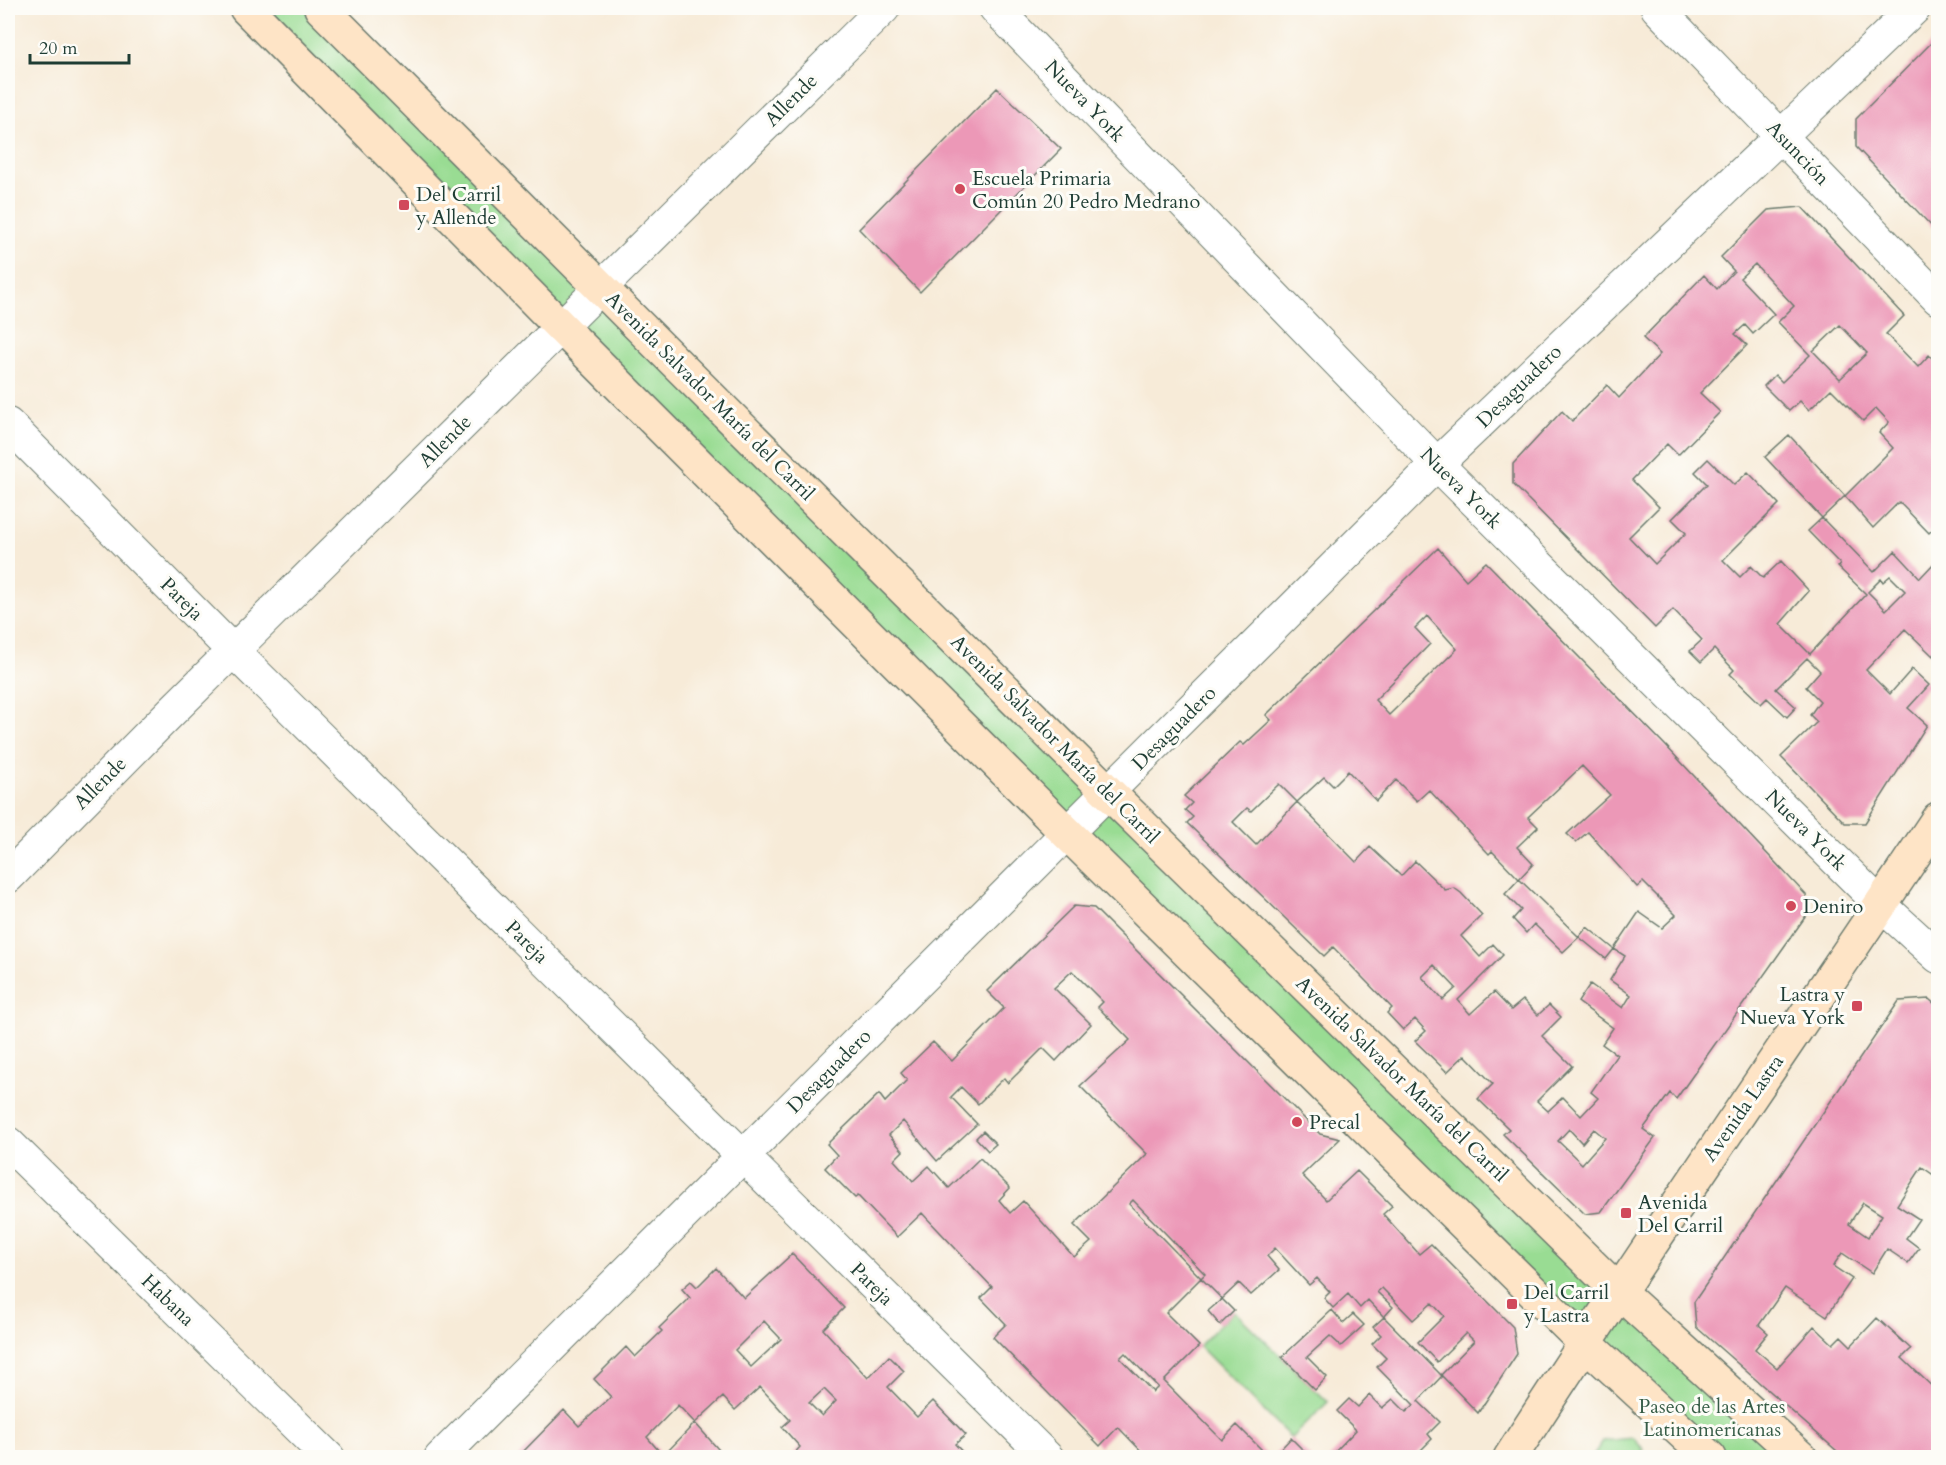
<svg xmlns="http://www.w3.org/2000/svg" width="1946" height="1465" viewBox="0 0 1946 1465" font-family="Cardo,serif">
<rect width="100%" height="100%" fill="#fdfcf7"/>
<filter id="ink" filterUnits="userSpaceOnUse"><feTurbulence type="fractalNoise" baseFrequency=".0167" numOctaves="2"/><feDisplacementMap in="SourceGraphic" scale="12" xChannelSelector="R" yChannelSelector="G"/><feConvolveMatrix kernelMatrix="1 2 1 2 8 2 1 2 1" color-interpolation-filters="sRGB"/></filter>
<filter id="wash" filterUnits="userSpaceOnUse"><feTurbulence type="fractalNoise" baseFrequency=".008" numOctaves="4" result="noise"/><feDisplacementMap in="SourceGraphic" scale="24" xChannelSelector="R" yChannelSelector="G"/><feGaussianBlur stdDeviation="1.35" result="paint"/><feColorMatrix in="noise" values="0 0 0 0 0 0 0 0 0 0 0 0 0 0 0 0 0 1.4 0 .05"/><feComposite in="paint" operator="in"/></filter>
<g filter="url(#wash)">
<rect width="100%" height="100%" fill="#f7ebd8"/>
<path fill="#99dc93" stroke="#5c8c64" stroke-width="1.5" d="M246,8H321L1801,1457H1710Z
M1234,1311L1328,1402L1291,1438L1199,1346Z
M1633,1438L1644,1450L1636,1457H1592L1603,1441Z"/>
<g id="blocks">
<path fill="#ec98b7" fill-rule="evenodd" d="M1938,36V233L1856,147V119Z
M997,88L1061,149L920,292L859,229Z
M1802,207L1904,316L1886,334L1918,367L1929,355L1938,365V528L1936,526L1929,533L1899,502L1873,528L1845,496L1893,448L1879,433L1889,422L1876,408L1863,421L1831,389L1809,410L1800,401L1789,411L1764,386L1775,375L1782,382L1810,355L1778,322L1794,306L1755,264L1740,278L1774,314L1753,334L1745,325L1735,334L1747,345L1700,393L1720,412L1678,455L1667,444L1632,480L1659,507L1629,537L1655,564L1686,533L1672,519L1707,484L1695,472L1708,459L1734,485L1748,472L1779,504L1723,560L1740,577L1751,566L1763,578L1781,561L1809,591L1780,624L1810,654L1866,594L1838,567L1840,564L1808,531L1822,518L1874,572L1895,551L1920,578L1938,559V651L1933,656L1905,629L1866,670L1890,694L1912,669L1929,685L1908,708L1927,725L1865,823H1845L1781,757L1817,722L1810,715L1820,701L1806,687L1820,671L1807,658L1776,689L1796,707L1787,717L1767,698L1761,704L1730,674L1734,670L1714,649L1701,662L1690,651L1702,640L1673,610L1655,628L1513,484V464L1562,411L1572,421L1607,385L1619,398L1660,354L1643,338L1704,275L1717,289L1734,271L1721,257L1768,210ZM1840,325L1867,353L1840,379L1813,351ZM1890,576L1905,591L1886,610L1868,592L1881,579L1883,582Z
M1789,435L1845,496L1822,518L1765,457Z
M1438,548L1466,580L1486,562L1665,745L1806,895L1808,913L1676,1099L1670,1093L1643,1129L1655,1138L1601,1212L1585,1214L1503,1134L1509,1129L1478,1099L1493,1084L1465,1055L1447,1072L1415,1041L1426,1031L1415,1019L1403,1030L1387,1013L1392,1008L1333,947L1324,956L1187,823L1193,817L1185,810L1192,803L1184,796L1240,742L1244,745L1271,720L1266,715ZM1427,616L1457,649L1389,715L1375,700L1430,644L1415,628ZM1582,766L1610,795L1567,834L1576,842L1588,832L1637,887L1643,882L1676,915L1662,928L1639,912L1614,949L1625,956L1610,980L1631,995L1623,1008L1590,984L1578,1002L1613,1028L1602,1044L1617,1055L1591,1092L1598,1098L1581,1116L1563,1097L1548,1111L1537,1101L1572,1066L1542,1036L1561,1017L1549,1005L1538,1015L1523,1000L1511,1010L1494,992L1470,1014L1458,1000L1503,955L1493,944L1480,957L1461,936L1482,915L1461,893L1454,888L1445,890L1415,861L1401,876L1370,847L1356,862L1297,802L1256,845L1233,822L1247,808L1251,811L1279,784L1297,802L1324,777L1333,786L1348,771L1376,801L1396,780L1417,801L1429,790L1489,854L1492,851L1519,879L1505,894L1521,910L1513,919L1526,933L1534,924L1563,952L1579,937L1519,879L1533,864L1517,847L1538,827L1528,817ZM1434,965L1456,988L1443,1000L1422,977ZM1569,1129L1582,1143L1594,1129L1605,1138L1582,1164L1558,1141Z
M1074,906L1094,908L1320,1134L1340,1139L1302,1175L1326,1200L1357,1171L1392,1206L1383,1214L1419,1254L1431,1244L1513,1327L1517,1354L1478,1413L1441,1375L1474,1341L1466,1333L1437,1362L1418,1342L1444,1316L1432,1303L1413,1320L1382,1288L1377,1292L1393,1307L1384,1317L1442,1376L1418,1401L1440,1422L1428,1434L1432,1439L1413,1458H1329L1356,1430L1337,1411L1349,1399L1358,1407L1369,1395L1382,1408L1393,1399L1406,1412L1414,1405L1377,1367L1386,1358L1372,1344L1381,1335L1373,1327L1384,1317L1368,1300L1360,1308L1348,1294L1333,1308L1324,1298L1330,1292L1317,1278L1309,1285L1275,1248L1267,1256L1279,1270L1251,1295L1239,1283L1222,1299L1201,1278L1205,1274L1133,1200L1129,1204L1201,1278L1166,1313L1199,1346L1164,1381L1222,1440L1237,1425L1270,1458H1148L1118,1427L1100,1446L993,1337L1006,1324L981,1298L992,1287L922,1213L897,1237L858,1196L855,1198L825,1168L837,1155L827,1144L879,1094L885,1102L907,1080L901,1073L933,1042L952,1061L1004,1008L987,991ZM1072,971L1103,1002L1098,1007L1130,1040L1080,1086L1147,1154L1074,1225L1091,1242L1074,1257L1023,1201L1010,1213L999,1200L1010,1188L980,1158L949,1188L929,1166L913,1181L894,1160L903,1151L889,1135L903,1121L937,1161L977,1124L951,1097L961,1087L978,1104L1004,1078L1008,1083L1043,1048L1056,1061L1091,1024L1054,988ZM1125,1353L1158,1387L1153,1392L1120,1358Z
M1587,927L1614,949L1606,959L1579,937Z
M1929,999L1938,1007V1178L1922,1167L1897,1205L1919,1219L1906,1238L1919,1248L1908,1263L1887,1249L1872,1273L1842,1253L1833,1266L1852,1279L1827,1316L1785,1288L1759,1325L1768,1333L1755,1349L1777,1368L1814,1326L1833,1344L1841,1336L1851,1346L1877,1318L1911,1349L1902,1358L1938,1392V1443L1936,1445L1938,1447V1458H1845L1696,1327L1694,1302L1899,1001ZM1863,1203L1882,1215L1868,1237L1849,1224Z
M983,1131L996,1144L988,1151L976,1138Z
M792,1254L844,1308L823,1329L868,1378L889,1356L904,1371L888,1387L917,1417L933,1401L966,1435L955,1444L968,1458H790L800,1447L782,1427L790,1420L760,1387L735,1410L723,1397L695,1423L678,1405L647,1437L659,1451L652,1458H517L564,1410L579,1426L611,1397L594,1379L626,1347L635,1357L662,1331L659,1328L690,1298L682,1289L691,1281L697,1287L716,1268L744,1298ZM764,1321L781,1339L751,1367L735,1350ZM824,1389L836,1401L822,1416L809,1403Z
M1222,1299L1234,1311L1220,1325L1208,1311Z
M1332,1310L1343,1323L1353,1314L1364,1325L1341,1346L1330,1336L1307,1357L1327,1377L1315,1390L1282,1357Z
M695,1423L726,1458H666L664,1455Z
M1291,1438L1311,1458H1272Z"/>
</g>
</g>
<g filter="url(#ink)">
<use href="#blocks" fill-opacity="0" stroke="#6b7a6d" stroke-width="1.5"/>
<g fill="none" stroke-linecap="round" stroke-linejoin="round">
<defs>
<path id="street" d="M995,8L1437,464L1881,905L1938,957
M1657,8L1938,299
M8,424L233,651L1048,1458
M8,877L171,712L884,8
M8,1143L329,1458
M440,1458L1437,464L1915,8"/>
<path id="secondary" d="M246,8L561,327L1067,833L1584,1342L1710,1458
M321,8L666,353L1109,793L1618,1291L1801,1458
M1510,1458C1649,1242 1796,1032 1938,819"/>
</defs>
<use href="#street" stroke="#6b7a6d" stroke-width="34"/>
<use href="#secondary" stroke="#6b7a6d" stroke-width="36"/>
<use href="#street" stroke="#fff" stroke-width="32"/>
<use href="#secondary" stroke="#fee4c6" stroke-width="33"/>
</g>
</g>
<g fill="#d1495b" stroke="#fdfcf7" stroke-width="2">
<circle cx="960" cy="189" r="6"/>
<rect x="398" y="199" width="12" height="12" rx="3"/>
<circle cx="1791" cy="906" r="6"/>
<rect x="1851" y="1000" width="12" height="12" rx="3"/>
<circle cx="1297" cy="1122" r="6"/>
<rect x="1620" y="1207" width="12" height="12" rx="3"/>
<rect x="1506" y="1298" width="12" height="12" rx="3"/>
</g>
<g text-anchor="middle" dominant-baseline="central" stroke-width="6" stroke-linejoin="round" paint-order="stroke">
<g font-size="20" fill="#1f3d34" stroke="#fdfcf7">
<text transform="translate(791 100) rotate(-45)">Allende</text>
<text transform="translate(1085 101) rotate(46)">Nueva York</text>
<text transform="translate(1798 153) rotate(46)">Asunción</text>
<text transform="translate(1519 386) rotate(-44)">Desaguadero</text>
<text transform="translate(710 396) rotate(45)">Avenida Salvador María del Carril</text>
<text transform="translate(445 441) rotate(-45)">Allende</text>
<text transform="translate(1461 488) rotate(45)">Nueva York</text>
<text transform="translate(182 599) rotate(45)">Pareja</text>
<text transform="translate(1174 728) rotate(-45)">Desaguadero</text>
<text transform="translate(1055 739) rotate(45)">Avenida Salvador María del Carril</text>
<text transform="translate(100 783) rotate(-45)">Allende</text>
<text transform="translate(1806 830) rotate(45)">Nueva York</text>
<text transform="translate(527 942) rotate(45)">Pareja</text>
<text transform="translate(829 1071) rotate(-45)">Desaguadero</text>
<text transform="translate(1402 1079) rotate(44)">Avenida Salvador María del Carril</text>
<text transform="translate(1743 1108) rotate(-55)">Avenida Lastra</text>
<text transform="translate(872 1284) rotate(45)">Pareja</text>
<text transform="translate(168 1300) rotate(44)">Habana</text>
</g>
<g font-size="20" fill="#1f3d34" stroke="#fdfcf7" text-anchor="start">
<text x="972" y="178">Escuela Primaria<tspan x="972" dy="23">Común 20 Pedro Medrano</tspan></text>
<text x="416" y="194">Del Carril<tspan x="416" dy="23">y Allende</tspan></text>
<text x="1803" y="906">Deniro</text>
<text x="1845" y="994" text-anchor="end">Lastra y<tspan x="1845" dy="23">Nueva York</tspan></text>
<text x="1309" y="1122">Precal</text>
<text x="1638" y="1202">Avenida<tspan x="1638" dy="23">Del Carril</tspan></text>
<text x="1524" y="1292">Del Carril<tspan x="1524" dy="23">y Lastra</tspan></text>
</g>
<g font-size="20" fill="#375d47" stroke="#fdfcf7">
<text x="1712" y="1406">Paseo de las Artes<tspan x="1712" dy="23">Latinomericanas</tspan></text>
</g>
</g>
<rect width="1946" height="1465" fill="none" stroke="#fdfcf7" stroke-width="30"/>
<path d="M30 54v9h99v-9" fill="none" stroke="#1f3d34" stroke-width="3"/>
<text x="39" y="54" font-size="18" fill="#1f3d34" stroke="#fdfcf7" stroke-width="4.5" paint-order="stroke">20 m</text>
</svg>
